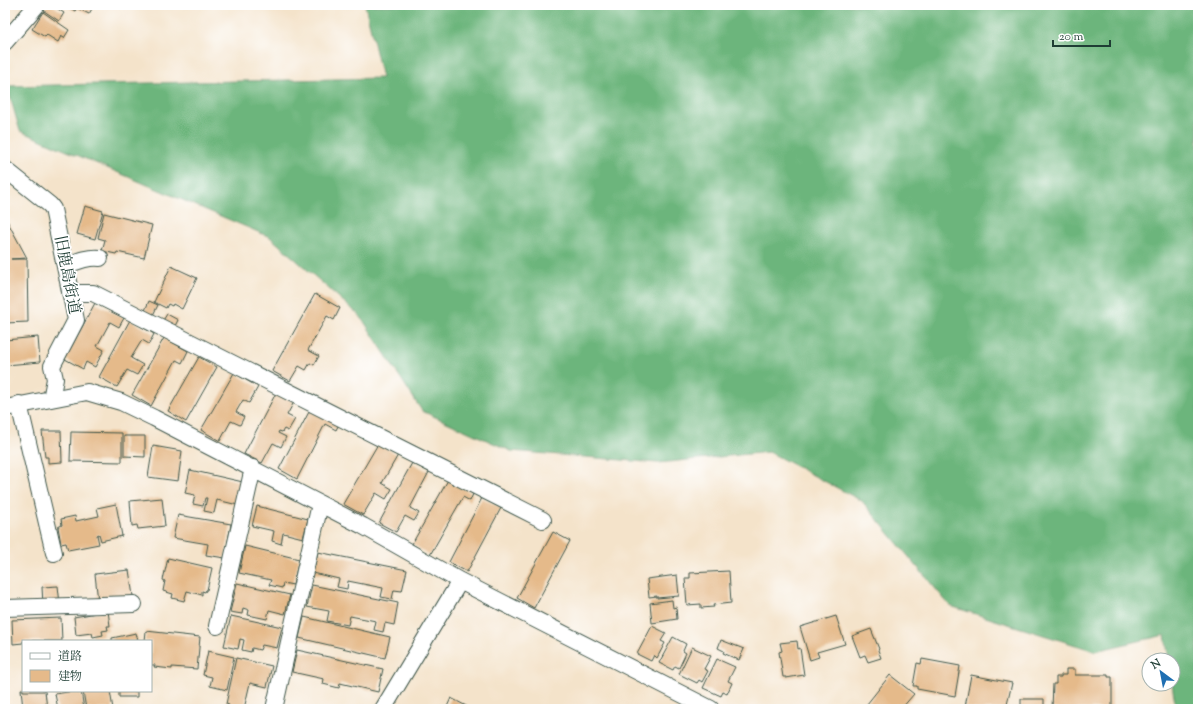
<svg xmlns="http://www.w3.org/2000/svg" width="1203" height="714" viewBox="0 0 1203 714" font-family="'Sorts Mill Goudy','Noto Serif JP',serif">
<rect width="100%" height="100%" fill="#fff"/>
<filter id="ink" filterUnits="userSpaceOnUse"><feTurbulence type="fractalNoise" baseFrequency=".025" numOctaves="2"/><feDisplacementMap in="SourceGraphic" scale="8" xChannelSelector="R" yChannelSelector="G"/><feConvolveMatrix kernelMatrix="1 2 1 2 8 2 1 2 1" color-interpolation-filters="sRGB"/></filter>
<filter id="wash" filterUnits="userSpaceOnUse"><feTurbulence type="fractalNoise" baseFrequency=".012" numOctaves="4" result="noise"/><feDisplacementMap in="SourceGraphic" scale="16" xChannelSelector="R" yChannelSelector="G"/><feGaussianBlur stdDeviation="0.9" result="paint"/><feColorMatrix in="noise" values="0 0 0 0 0 0 0 0 0 0 0 0 0 0 0 0 0 1.4 0 .05"/><feComposite in="paint" operator="in"/></filter>
<g filter="url(#wash)">
<rect width="100%" height="100%" fill="#f4e3ca"/>
<path fill="#6cb57c" stroke="#467958" d="M365,5H1198V709H1176L1172,684L1173,660H1169L1165,635L1095,651L950,606L862,501L769,452L658,463L511,451L422,411L361,317L270,237L20,131L7,86L382,78Z"/>
<g id="blocks">
<path fill="#e5ba8a" d="M47,5H52L64,13L59,21L44,11Z
M65,5H94L89,14L77,8L75,11Z
M43,12L69,30L64,38L61,36L58,42L47,35L45,37L32,29Z
M85,206L103,211L95,239L77,234Z
M104,213L152,225L144,258L117,252L116,254L102,251L105,240L98,238Z
M5,217L27,258L11,259H27L28,322L5,323Z
M171,266L197,278L182,309L173,304L172,306L168,304L166,308L154,302Z
M315,294L340,308L334,320L327,316L308,350L319,356L314,365L310,363L306,370L299,366L290,381L272,371Z
M149,301L158,305L152,317L144,313Z
M95,303L124,318L119,327L110,322L97,346L104,350L95,367L86,362L83,369L65,359Z
M167,314L178,320L174,328L162,322Z
M130,320L154,334L149,344L142,340L131,358L143,365L137,375L127,370L117,387L99,377Z
M38,337L40,362L6,365L5,340Z
M164,338L188,351L182,363L176,360L151,406L132,395Z
M199,357L217,367L186,422L168,411Z
M234,373L258,387L249,403L243,400L236,412L244,417L240,425L231,421L220,441L201,430Z
M276,393L294,402L287,415L295,419L288,431L284,429L282,432L279,431L278,433L286,437L281,447L273,443L262,463L244,454Z
M310,410L339,424L336,430L325,424L297,479L279,469Z
M42,431H61L62,462L48,463V457H45Z
M71,432L122,433V462L70,461Z
M124,436H145V457L124,456Z
M378,444L398,455L382,483L392,489L386,499L376,493L363,515L343,504Z
M153,446L182,451L178,481L148,477Z
M412,463L429,472L410,508L419,513L414,521L405,516L396,532L379,523Z
M190,470L243,482L238,505L217,500L214,513L204,511L207,498H205L203,506L193,504L195,495L185,493Z
M448,480L473,494L470,501L463,497L430,555L412,544Z
M162,498L165,526L138,529L137,525L132,526L130,501Z
M482,498L501,508L467,572L449,562Z
M116,504L122,536L101,541L99,534L97,535L99,544L68,550L66,543L61,544L58,527L62,525L61,519L75,516L76,521L99,516L97,508Z
M257,506L308,519L303,538L283,533L281,544L272,541L274,531L252,526Z
M178,515L231,524L225,558L206,555L208,544L173,538Z
M553,532L570,541L534,608L517,598Z
M245,546L299,559L293,585L283,583L282,588L269,585L271,580L239,573Z
M318,552L407,570L402,591L394,590L392,599L381,597L383,588L348,581L347,589L337,587L339,579L313,573Z
M168,558L212,568L207,590H206L205,592L202,591V595L187,591L184,601L172,598L173,594L163,591L165,581L163,580Z
M129,570L133,596L98,601L95,574Z
M729,571L731,603L713,605L714,607L701,608V604L687,605L685,578H690V573Z
M677,575L679,596L657,598V596L649,597L647,579Z
M237,583L290,595L285,614L269,610L267,619L248,615L249,610L243,608L242,614L230,612Z
M312,585L398,603L394,625L385,623L383,632L374,630L376,621L350,616L348,625L327,621L329,611L307,607Z
M58,586L60,604L43,605L42,587Z
M672,600L673,608L676,607L677,619L652,623L650,603Z
M108,611L110,626H107L108,630L102,631L103,635L93,637L92,633L76,635L74,617Z
M231,616L282,627L277,648L262,645L260,650L252,648L251,652L242,650L244,640L240,639L238,649L224,646Z
M836,616L845,644L817,652L819,657L810,660L800,627Z
M304,617L390,637L385,658L299,638Z
M61,618L62,641H23V643L13,644L12,620Z
M652,626L666,633L661,641L665,643L657,658L654,655L651,661L637,654Z
M871,629L879,649L878,650L881,658L868,662L865,655L860,657L852,636Z
M146,631L200,637L197,669L172,667V669L154,667L155,665H151V641H145Z
M136,633L138,641H112V638Z
M673,637L686,644L683,651L686,653L679,668L675,666L673,670L659,663Z
M721,640L744,649L739,660L723,653L724,651L718,648Z
M797,641L798,649L800,648L804,675L786,678V677H783L779,652L782,651L780,643Z
M692,647L711,656L704,669L708,671L702,682L699,680L697,683L679,674Z
M297,650L383,669L378,692L340,683L339,688L323,684L324,679L292,672Z
M208,651L234,657L227,690L210,686L212,677L203,675Z
M236,658L272,666L267,687L250,683L244,709L228,708L229,705L226,704Z
M717,659L735,667L728,681L732,683L727,694L723,692L721,696L703,688Z
M922,659L960,666L955,696L917,689V686H913L917,663L921,664Z
M1066,669H1075V675H1108V677H1112V709H1056L1052,708L1053,684H1056V677H1061V675H1066Z
M890,675L914,694L901,709H863Z
M971,675L1012,683L1006,709H976L965,707Z
M21,689H23V691H45L47,709H23Z
M74,691H81L84,709H58L55,694Z
M83,691H110L113,709H86Z
M119,691H137V697H119Z
M451,698L472,709H446Z
M1021,699H1044V709H1021Z"/>
</g>
</g>
<g filter="url(#ink)">
<use href="#blocks" fill-opacity="0" stroke="#3f564a" stroke-width="1"/>
<g fill="none" stroke-linecap="round" stroke-linejoin="round">
<defs>
<path id="street" d="M5,42L37,5
M5,169L50,205L53,209L76,320L52,366L55,379L51,399
M65,266C78,261 86,257 100,258
M70,293H93L543,520
M19,404L54,553
M5,408L87,392L121,402L154,418L363,526L460,581L711,709
M5,608L134,604
M217,626L253,468
M274,709L320,504
M383,709L460,581"/>
</defs>
<use href="#street" stroke="#3f564a" stroke-width="18"/>
<use href="#street" stroke="#fff" stroke-width="16"/>
</g>
</g>
<g text-anchor="middle" dominant-baseline="central" stroke-width="3.5" stroke-linejoin="round" paint-order="stroke">
<g font-size="16" fill="#1f3d34" stroke="#fff">
<text transform="translate(66 275) rotate(79)">旧鹿島街道</text>
</g>
</g>
<rect width="1203" height="714" fill="none" stroke="#fff" stroke-width="20"/>
<rect x="22" y="640" width="130" height="52" fill="#ffffff" stroke="#a5b1ae"/>
<rect x="30" y="653" width="20" height="6" fill="#ffffff" stroke="#a5b1ae"/>
<text x="58" y="660" font-size="12" fill="#1f3d34">道路</text>
<rect x="30" y="670" width="20" height="12" fill="#e5ba8a" stroke="#a5b1ae"/>
<text x="58" y="680" font-size="12" fill="#1f3d34">建物</text>
<g transform="translate(1161 672) rotate(328)"><circle r="19" fill="#ffffff" stroke="#a5b1ae"/>
<path d="M0-3L7 15L0 10L-7 15Z" fill="#1f6fb2"/>
<text y="-6" font-size="11" font-weight="bold" text-anchor="middle" fill="#1f3d34">N</text>
</g>
<path d="M1053 40v6h57v-6" fill="none" stroke="#1f3d34" stroke-width="2"/>
<text x="1059" y="40" font-size="12" fill="#1f3d34" stroke="#ffffff" stroke-width="3" paint-order="stroke">20 m</text>
</svg>
